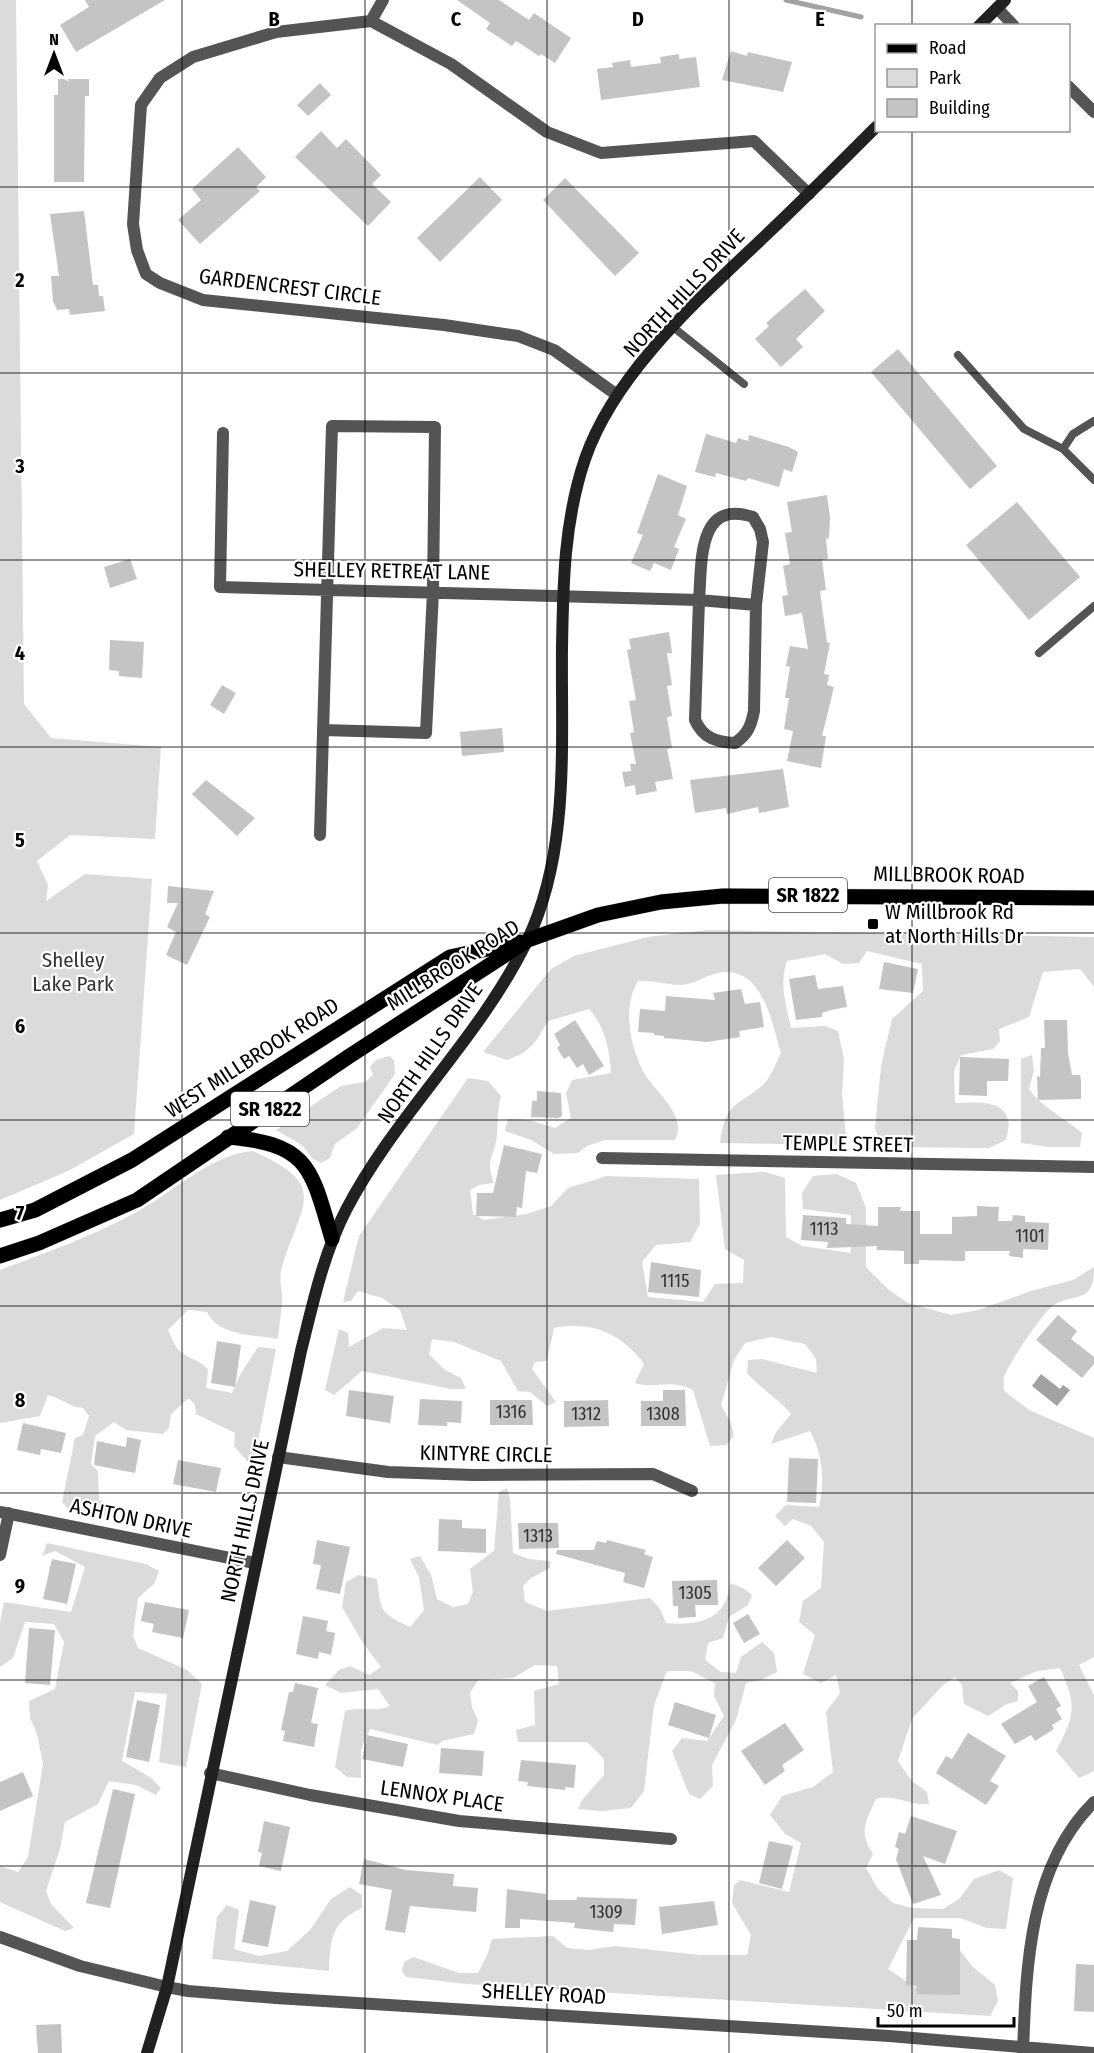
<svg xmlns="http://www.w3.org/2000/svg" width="1094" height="2053" viewBox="0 0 1094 2053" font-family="'Fira Sans Condensed',sans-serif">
<rect width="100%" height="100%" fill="#fff"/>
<path fill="#dbdbdb" d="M0,0H16L24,704L51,738L161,747L155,839L70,835L37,861L48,885L46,901L85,874L152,879L134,1134L68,1171L0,1200Z
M707,930L1094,937V987L1080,969L1043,972L1029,1017L999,1029L1000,1041L993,1049L961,1055L954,1071L955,1103C971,1103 1003,1098 1008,1120C1010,1125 1007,1135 1006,1140L989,1148L882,1147L875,1128L881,1066L892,1019L923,991L922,964L867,951L859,963L843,964L825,954L787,961C779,984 786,1005 791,1028L825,1026L838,1031L844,1059L842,1094L846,1137L838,1145L720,1143C727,1101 733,1109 762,1086C770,1079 776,1063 781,1053C772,1024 764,971 725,972C710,972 695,985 680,985C666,985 653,980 638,981C622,1007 630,1045 643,1071C654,1092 688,1114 675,1140H605L587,1146L578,1153L554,1154L531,1140L505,1131L508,1119L529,1120L555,1128L571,1118L566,1093L572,1080L611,1073C610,1051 605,1026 589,1009L548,1021C535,1043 532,1051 507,1060L483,1052L551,969L574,956L648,937Z
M1032,1055L1034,1071L1029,1089C1042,1108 1065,1118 1082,1133L1080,1147H1048L1021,1143V1059Z
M389,1056L394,1060L395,1074L357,1128L335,1144L330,1158L321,1163L312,1158L302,1145L276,1130L341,1086L365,1082L373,1075L370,1067L376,1060Z
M468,1078L488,1081L501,1096C497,1110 498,1120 497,1134C496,1156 484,1157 494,1183L479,1185L470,1190L473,1214L484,1220L527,1214L551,1206L568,1188L607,1176L699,1179L700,1224L690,1242L656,1245L642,1262L648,1297L703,1302L715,1284L743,1283L744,1260L725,1249L716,1175L765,1172L785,1178L786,1237L802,1246L851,1253V1215L803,1209L802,1193L813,1176L837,1174L856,1183L866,1208V1267L889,1290L908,1303L951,1315L978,1310L1031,1291L1073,1280L1094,1267C1094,1308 1072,1290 1050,1308C1041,1316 1007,1366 1004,1377C1003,1382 1004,1387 1004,1391L1029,1410L1094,1438V1657L1079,1665L1094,1695V1771L1079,1778L1056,1751C1075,1715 1077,1706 1060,1668L1037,1671L1010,1683L1018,1691V1701L1007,1704L988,1716L964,1704L962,1685L955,1677L943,1685L912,1719L898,1761L911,1780L927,1792L929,1804C910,1806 894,1793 876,1799C866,1821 858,1832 873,1854L866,1868L878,1889L893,1903L912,1908L943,1909L959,1899L974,1879L999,1870L1013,1878L1006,1929L987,1928L960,1918H914L888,1969L919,1990L958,1948L973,1967L995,1985L998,2001L990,2016L467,1984L406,1977L402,1971L404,1962L413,1957L459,1973H478L488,1953L492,1939L553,1936L567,1948L588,1950L615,1946L700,1955H747L751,1935L732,1903L734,1885L740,1880L789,1892L801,1843L785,1834L770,1815L782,1796L813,1787L833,1772L826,1712L840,1693L836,1675L821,1683L803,1674L815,1635L799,1622L803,1601L821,1588L824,1542L811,1526L793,1519L785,1526L775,1516L786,1505L819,1507C825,1480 823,1456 810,1431L771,1444L776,1432L791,1414C778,1398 761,1389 747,1373L748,1360L762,1359L817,1373L816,1359L805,1344L771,1337L745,1343L734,1360L721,1405L731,1423L734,1436L726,1445L710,1446L693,1390C667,1378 660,1390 635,1383L644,1364C622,1334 592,1320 554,1328L547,1361L535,1362L532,1369L556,1402L547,1406L530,1392L518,1391L501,1361L454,1342L432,1339L429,1354L445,1370L461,1378L466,1389H451L362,1371L334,1395L325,1390L339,1329L348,1333L349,1347L383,1328L407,1330L400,1310L382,1298L358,1291L351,1301L343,1302L359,1236Z
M253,1151C332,1186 300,1204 282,1267C278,1280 283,1290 282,1303C281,1315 279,1327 278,1339C255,1335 218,1336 207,1312L188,1310L168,1330C171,1336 173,1343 177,1348C186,1359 200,1359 208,1370L206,1388L232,1393L240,1375L258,1347L276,1349L254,1461H247L234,1446L235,1433L196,1414L195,1405L189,1398L171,1414L169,1428L163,1434L126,1430L114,1422L95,1436L91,1464L98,1471L99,1500L118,1509L117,1518L68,1509L62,1502L75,1438L83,1435L89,1416L83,1408C68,1407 62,1398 48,1395L40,1416L0,1423V1270C48,1252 96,1235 140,1210C176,1190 210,1155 253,1151Z
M507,1488L510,1500L513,1553L529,1559L550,1561V1568L531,1578L523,1586L525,1602L547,1611L650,1598L660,1609L666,1623C698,1626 727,1620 730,1583L743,1588L752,1595L748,1605L729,1617L723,1638L708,1643L705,1660L721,1672L736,1673L741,1657L762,1642L774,1653L777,1672L761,1680L746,1683L736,1720L712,1765L713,1786L700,1799L689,1794L672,1751L682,1738L707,1741L724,1716L714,1696L715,1683L691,1671H667L654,1705L644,1791L631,1808L602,1811L578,1809L582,1800L604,1775V1759L587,1742H518L516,1730L535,1725L534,1691L559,1684L557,1666L535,1665L513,1678L478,1680L470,1693L472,1707L478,1720L474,1734L442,1741L438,1745L370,1729L361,1750V1778L347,1777L335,1767L345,1711C361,1706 375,1713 390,1706L378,1689L341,1693L325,1685L339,1670L350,1666L369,1675L381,1667L363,1643L342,1607L346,1582L359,1575L377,1579C381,1612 380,1613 410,1627L424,1610L419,1577L410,1559L420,1556L431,1575L437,1599L453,1607L468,1604L473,1592L470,1569L494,1551L499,1492Z
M47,1543L146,1564L159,1571L154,1584L138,1598L133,1636L138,1648L187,1670L202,1684L186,1767L159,1762L167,1694L135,1692L122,1761L150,1777L161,1788L156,1795L136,1785L109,1781L98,1804L65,1822L60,1849L46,1891L51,1904L74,1928L65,1931L0,1902V1866L18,1872L28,1857L43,1764L37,1734L30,1718L29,1701L55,1689L64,1642L54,1624L25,1622L13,1658L0,1667V1623L4,1602L71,1612L85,1567L55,1551L42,1556Z
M350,1887L362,1895V1908C331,1922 330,1940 329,1971L212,1959L217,1917L227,1905L239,1910L234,1949L259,1956L287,1951L310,1930L331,1899Z"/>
<path fill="#a2a2a2" d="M1041,1374L1060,1389L1063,1385L1070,1390L1057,1406L1032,1386Z"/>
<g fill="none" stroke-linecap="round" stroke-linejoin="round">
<path stroke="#a2a2a2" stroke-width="5" d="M786,0L861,17"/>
</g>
<path fill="#c4c4c4" d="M85,0H165L76,52L60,25L89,7Z
M457,0H499L529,20L534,13L571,38L555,63L541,54L539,56L516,41L512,46L486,29L490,23Z
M731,51L747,56L748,52L792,62L783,92L722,80Z
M679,54V59L696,57L700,87L601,100L597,69L613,67L612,63L630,60L631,67L661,63L660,57Z
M58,79H89V96H85L84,182H54V95H58Z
M320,83L331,95L308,116L297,105Z
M321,131L337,148L346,139L381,175L372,184L391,202L368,226L295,157Z
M238,147L266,177L256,187L260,191L200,244L178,220L201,200L192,189Z
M480,177L502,200L440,262L417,238Z
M565,178L639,253L615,276L543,200Z
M84,211L93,285H98L99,296H103L105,311L70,315L69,309L57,310L53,301L51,276H59L50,214Z
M805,289L825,311L796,339L803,347L781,367L755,339L769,326L766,323Z
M898,349L997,466L970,489L871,372Z
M706,434L736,443L738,438L748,441L749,435L789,447L798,452L792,472L784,469L779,487L748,478L746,481L716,473L715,477L695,472Z
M658,474L687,486L678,515L686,519L674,547L679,549L671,570L654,563L650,571L631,563L643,535L637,533Z
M827,495L830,517L829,538L826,539L828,559L822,560L826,590L820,591L827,643H830L824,674L829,675L827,685L834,687L822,736H826L821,768L787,761L793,731L784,729L789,698H785L790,667L786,666L790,646L808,649L802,613L785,616L782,596L788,595L783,566L790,564L785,533L792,532L787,502Z
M1017,502L1080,577L1029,620L966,545Z
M130,559L137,579L110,588L104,567Z
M669,632L672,653H667L672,685L667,686L672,716L667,717L672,748L667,749L673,779L655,782L657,791L636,795L635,785L625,787L622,772L631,771L630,764H636L630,733L634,732L629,701L636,700L627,650L631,649L629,639Z
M110,640L144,642L142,678L119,676V671L109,670Z
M222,685L236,693L224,714L210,705Z
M502,728L504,752L462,756L460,732Z
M783,769L789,807L759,813L758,807L727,814L726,808L695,813L690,780Z
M206,780L255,818L237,836L192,794Z
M168,886L214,891L205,914L210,917L187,965L166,955L176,932L167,927L178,903H167Z
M884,962L918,969L913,993L879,989Z
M815,975L818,989L843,986L847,1007L831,1010L822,1013V1017L796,1020L789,979Z
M741,989L745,1004L760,1002L764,1027L739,1031L740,1037L707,1042L664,1038V1036L654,1035V1033L638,1032L640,1009L665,1011L666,996L715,1000L713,993Z
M575,1020L604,1066L589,1075L583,1064L577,1068L569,1056L564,1059L557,1048L560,1045L554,1034Z
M1044,1020H1067L1068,1053L1072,1075H1080L1081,1080V1099L1038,1100L1037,1076L1040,1077L1041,1048H1045Z
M960,1057L1009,1059L1008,1081H987V1096L959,1095Z
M537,1091L561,1093L562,1116L558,1118L531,1117L532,1101H537Z
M504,1145L542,1154L537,1173L526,1171L522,1208L517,1207L516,1217L476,1216L477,1193H493Z
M977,1206L999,1207L998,1221H1012L1013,1215L1025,1216V1222L1049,1223L1048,1250L1023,1249V1258L1009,1256L1010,1251H965V1261L919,1260V1264H904V1251L877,1250V1246L827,1248L828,1242L801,1240L803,1215L846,1218V1224L878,1226V1207H901L900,1211H920V1234H952V1217L977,1216Z
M651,1262L701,1270L699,1297L648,1292Z
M1058,1315L1077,1331L1071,1339L1094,1357V1364L1082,1378L1036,1340Z
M217,1341L241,1345L235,1387L211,1383Z
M349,1390L394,1396L390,1423L346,1416Z
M663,1390H685L686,1426H641V1401H663Z
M420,1399L462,1401L461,1423L447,1422V1426L418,1425Z
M490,1400H532L533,1425H490Z
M608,1400L609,1426L564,1427V1401Z
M23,1423L66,1433L61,1453L41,1449L40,1455L17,1450Z
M127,1437L141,1440L135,1473L94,1465L97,1441L126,1447Z
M789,1458L818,1459L816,1503L787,1502Z
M178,1460L221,1468L216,1492L173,1484Z
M439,1519L462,1520V1528L486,1529V1553L438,1551Z
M518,1523H558L559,1548L519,1549Z
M317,1540L350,1547L340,1594L316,1589L321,1565L313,1564Z
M607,1540L646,1550L644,1554L653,1557L644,1588L623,1582L625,1573L556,1554L557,1550H594L597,1541L606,1543Z
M787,1540L805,1558L776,1586L758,1568Z
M52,1559L76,1564L67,1604L43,1599Z
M717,1580L718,1605H695L696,1617L678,1618V1606H673L672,1581Z
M145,1602L189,1610L183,1638L152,1632L154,1624L141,1621Z
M748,1614L760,1634L744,1643L733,1623Z
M303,1616L328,1621L326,1631L335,1633L331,1655L319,1652L318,1659L296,1654Z
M29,1628L55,1630L50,1685L25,1683Z
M1044,1677L1061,1706L1056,1709L1062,1719L1052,1725L1054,1729L1035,1741L1031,1735L1015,1744L1001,1724L1037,1702L1028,1686Z
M295,1683L318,1688L311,1723L318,1724L314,1747L283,1741L285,1731L281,1730L289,1692H293Z
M137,1700L160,1705L149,1762L126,1757Z
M675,1702L716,1715L709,1738L668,1725Z
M785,1723L804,1750L782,1765L785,1771L765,1785L741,1751Z
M968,1733L1006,1756L990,1781L999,1786L986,1805L936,1773L946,1756L952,1759Z
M367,1735L408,1744L403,1767L362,1759Z
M441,1748L484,1751L482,1776L439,1773Z
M521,1760L576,1765L574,1788L565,1787V1790L527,1786L528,1782L518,1781Z
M23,1772L33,1796L0,1811V1782Z
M113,1789L135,1794L110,1908L86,1903Z
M911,1816L957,1831L945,1864L923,1856L941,1895L913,1904L896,1859L899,1849L895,1847L899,1832L905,1834Z
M264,1821L290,1827L281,1871L259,1866L262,1853L258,1852Z
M769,1841L793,1846L782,1889L759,1883Z
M364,1859L406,1870L454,1874L453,1886L478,1888L476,1912L410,1906L405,1933L385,1930L392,1890L359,1884Z
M507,1889L546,1894V1900H577V1897L637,1899L635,1925L614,1924L613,1932L574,1928L575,1923L520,1919V1928H505Z
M250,1900L276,1906L268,1947L242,1942Z
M714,1901L718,1925L662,1934L659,1907Z
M918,1927L952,1929V1938L960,1939V1995L917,1994L916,1986L906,1985L907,1940H917Z
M1076,1964L1094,1965V2012L1074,2011Z
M61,2024L62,2053H38L36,2025Z"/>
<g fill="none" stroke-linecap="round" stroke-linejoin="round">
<defs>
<path id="primary" d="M228,1137C309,1144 311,1167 332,1239
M0,1220L35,1210L132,1160L450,957L519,942
M0,1256L39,1243L137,1200L348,1057L528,940L598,915L661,902L723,896L1094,898"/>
</defs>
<use href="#primary" stroke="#dbdbdb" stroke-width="16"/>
<path stroke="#545454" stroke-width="8" d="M673,327L744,384
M958,355L1024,429L1063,449
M1094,421L1073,434L1063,449L1094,480
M1039,653L1094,606"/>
<path stroke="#545454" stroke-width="12" d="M997,8L1014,26
M371,21L383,0
M1068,86L1094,112
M617,395L554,350L518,336L444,325L203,300L160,283L146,274L137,250L133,224L141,105L160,78L193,57L276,32L371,21L451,64L547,132L601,153L754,141L809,194
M223,433L220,587L699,600C702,562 697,499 753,517L760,529L763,542L756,605L754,711C751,726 748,734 735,743C716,742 703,738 695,720L699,600L756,605
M320,835L332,426L435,427L433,592L426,733L323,730
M602,1158L1094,1167
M278,1457L388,1472L474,1475L653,1474L692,1491
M0,1512L255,1563
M0,1555L9,1513
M210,1773L310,1795L459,1821L671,1839
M0,1937L80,1966L167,1987"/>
<path stroke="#545454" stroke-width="12" d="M167,1987L188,1991L276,1998L889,2036L1093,2053
M1023,2053C1026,1967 1029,1866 1094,1802"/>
<path stroke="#212121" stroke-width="12" d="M979,26L1005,0
M147,2053L167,1987L301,1351C313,1303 323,1255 346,1210C396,1114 480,1038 527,941C570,852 561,744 562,648C563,584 564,521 585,459C615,372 700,298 765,236C803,200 840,163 876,127"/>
<use href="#primary" stroke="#000" stroke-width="15"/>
</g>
<path fill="none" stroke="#000" stroke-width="1.5" stroke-opacity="0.55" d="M182,0V2053M365,0V2053M547,0V2053M729,0V2053M912,0V26M912,130V2053M0,187H1094M0,373H1094M0,560H1094M0,747H1094M0,933H1094M0,1120H1094M0,1306H1094M0,1493H1094M0,1680H1094M0,1866H1094"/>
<rect fill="#000" stroke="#fff" stroke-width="2" x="867" y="918" width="12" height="12" rx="3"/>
<g text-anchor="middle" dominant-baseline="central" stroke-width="4.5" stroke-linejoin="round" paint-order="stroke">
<g font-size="18" fill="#313131">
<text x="824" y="1229">1113</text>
<text x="1030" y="1236">1101</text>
<text x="675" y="1281">1115</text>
<text x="511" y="1412">1316</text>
<text x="586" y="1414">1312</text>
<text x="663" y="1414">1308</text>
<text x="538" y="1536">1313</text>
<text x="695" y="1593">1305</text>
<text x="606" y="1912">1309</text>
</g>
<g fill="#fff" stroke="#4c4c4c" stroke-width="1.5">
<rect x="769" y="878" width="78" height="34" rx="4.5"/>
<rect x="231" y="1092" width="78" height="34" rx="4.5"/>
</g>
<g font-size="20" font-weight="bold" fill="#000">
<text x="808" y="895">SR 1822</text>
<text x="270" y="1109">SR 1822</text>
</g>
<g font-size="21" fill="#000" stroke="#fff">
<text transform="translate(290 287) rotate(7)">GARDENCREST CIRCLE</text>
<text transform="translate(684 293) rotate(-47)">NORTH HILLS DRIVE</text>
<text transform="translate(392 571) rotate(1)">SHELLEY RETREAT LANE</text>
<text transform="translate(949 875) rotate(1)">MILLBROOK ROAD</text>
<text transform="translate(453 965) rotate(-32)">MILLBROOK ROAD</text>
<text transform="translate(430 1053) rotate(-55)">NORTH HILLS DRIVE</text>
<text transform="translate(252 1058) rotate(-33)">WEST MILLBROOK ROAD</text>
<text transform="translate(848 1144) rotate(1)">TEMPLE STREET</text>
<text transform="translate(486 1454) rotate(1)">KINTYRE CIRCLE</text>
<text transform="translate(131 1518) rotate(12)">ASHTON DRIVE</text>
<text transform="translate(245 1521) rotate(-78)">NORTH HILLS DRIVE</text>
<text transform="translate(442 1796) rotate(8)">LENNOX PLACE</text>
<text transform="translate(544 1994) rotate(3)">SHELLEY ROAD</text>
</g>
<g font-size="21" fill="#000" stroke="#fff" text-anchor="start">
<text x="885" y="912">W Millbrook Rd<tspan x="885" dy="24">at North Hills Dr</tspan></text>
</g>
<g font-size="21" fill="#323232" stroke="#fff">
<text x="73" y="960">Shelley<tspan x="73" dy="24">Lake Park</tspan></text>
</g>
</g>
<g font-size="20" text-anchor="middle" font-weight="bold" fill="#000" stroke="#fff" stroke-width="4.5" stroke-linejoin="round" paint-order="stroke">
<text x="274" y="26">B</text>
<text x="456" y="26">C</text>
<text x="638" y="26">D</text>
<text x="820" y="26">E</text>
<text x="20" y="287">2</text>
<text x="20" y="473">3</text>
<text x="20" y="660">4</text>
<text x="20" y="847">5</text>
<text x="20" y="1033">6</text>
<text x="20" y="1220">7</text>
<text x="20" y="1407">8</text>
<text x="20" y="1593">9</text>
</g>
<rect x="875" y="24" width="195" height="108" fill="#ffffff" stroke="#999999" stroke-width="1.5"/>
<rect x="887" y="44" width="30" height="9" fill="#000000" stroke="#999999" stroke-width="1.5"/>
<text x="929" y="54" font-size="18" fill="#000000">Road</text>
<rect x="887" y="69" width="30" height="18" fill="#dbdbdb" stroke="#999999" stroke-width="1.5"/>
<text x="929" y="84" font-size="18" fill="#000000">Park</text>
<rect x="887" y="99" width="30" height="18" fill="#c4c4c4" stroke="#999999" stroke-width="1.5"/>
<text x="929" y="114" font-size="18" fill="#000000">Building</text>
<g transform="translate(54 54)" stroke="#ffffff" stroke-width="4.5" paint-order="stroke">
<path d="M0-4.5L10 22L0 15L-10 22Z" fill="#000000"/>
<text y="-9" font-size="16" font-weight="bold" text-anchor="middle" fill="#000000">N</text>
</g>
<path d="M878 2017v9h136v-9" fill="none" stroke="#000000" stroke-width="3"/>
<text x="887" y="2017" font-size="18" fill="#000000" stroke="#ffffff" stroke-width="4.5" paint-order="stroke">50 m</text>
</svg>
